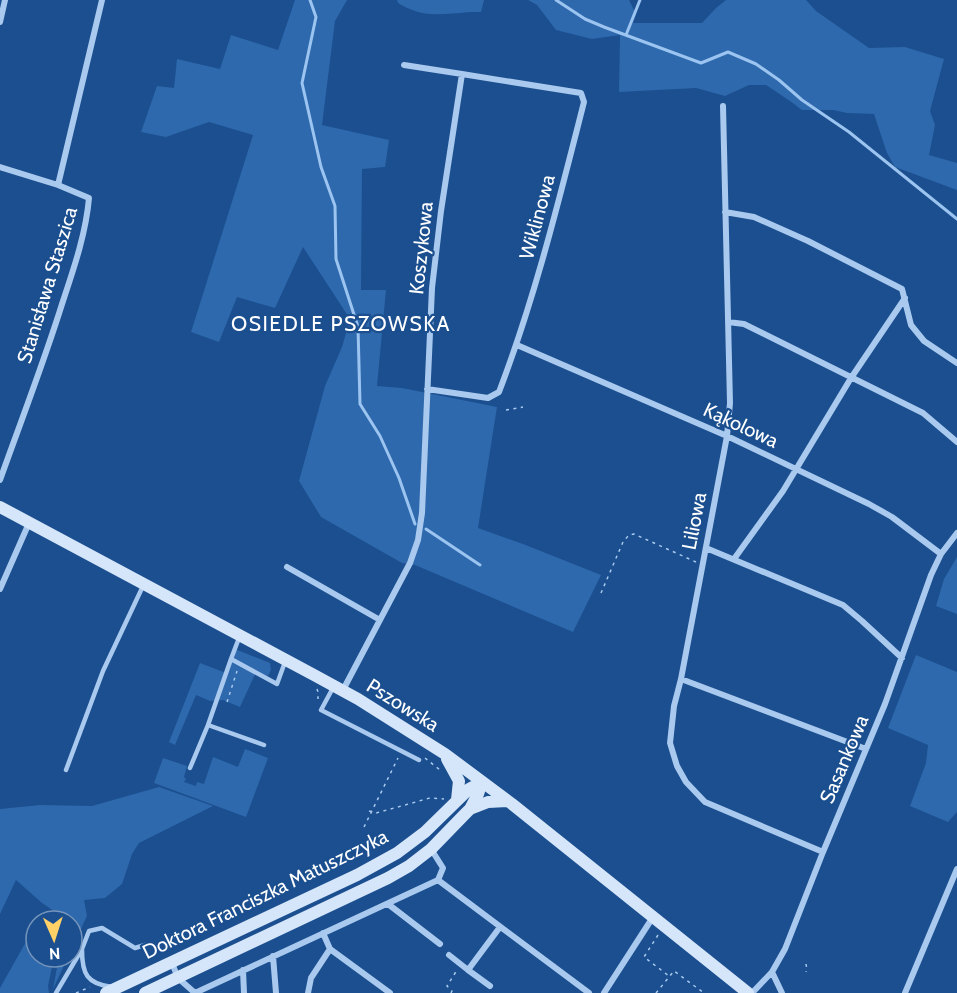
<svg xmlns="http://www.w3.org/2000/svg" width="957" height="993" viewBox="0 0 957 993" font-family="Cabin,sans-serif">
<rect width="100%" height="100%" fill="#1b4f8f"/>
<path fill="#2e69ad" d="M295,0H347L335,21L322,125L389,140L385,167L362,169L361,290H386L377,386L402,388L497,407L478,528L523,544L601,575L573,632L415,565L402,563L321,517L299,481L325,386L342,347L350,319L303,247L275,308L237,297L219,342L191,332L253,135L209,122L166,137L141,132L157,86L174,88L177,59L220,69L231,35L278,50Z
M397,0H484L481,12C461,11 433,18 415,11C409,9 403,6 398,3Z
M528,0H629L636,14L633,23H702L716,8L726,0H806L816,11L869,48L905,47L944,59L930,111L935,125L929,155L957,163V190L895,167L887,153L874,114L847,113L833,110H802L790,101L766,85H749L725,96L696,88L619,92L620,35L592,39L556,30L537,5Z
M957,557V614L936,606L944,579Z
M235,649L270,663L271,670L268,676L256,672L240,707L223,700L210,701L196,695L175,745L169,742L200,663L226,673Z
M916,655L957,672V812L948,822L910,806L926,763L928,745L888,728Z
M245,749L268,758L246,817L154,783L163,758L187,766L184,777L186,779L184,782L196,786L197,782L204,784L213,757L238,767Z
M159,787L213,806L139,843L132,854L122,884L105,898L84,900L87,916L72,948V921H61L60,915L42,903L16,880L0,914V809L40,805L92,806Z
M36,924V957H54L48,986L49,993H0V988Z
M59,957H68L53,989Z"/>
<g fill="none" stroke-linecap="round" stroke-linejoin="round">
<path stroke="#9cc4f0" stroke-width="3" d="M310,0L316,17L302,83L321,167L335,206L336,259L358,327L360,404L380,436L399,478L415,524
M556,0L585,19L604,27L701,63L728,52L756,64L779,80L802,100L849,132L957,219
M626,35L640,0
M426,529L480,565"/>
<path stroke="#a9c9ee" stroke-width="1.5" stroke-dasharray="3 4.5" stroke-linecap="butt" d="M506,410L523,407
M601,593L623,542L629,535L634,534L696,562
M317,689L318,692V699
M227,702L237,671
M425,758L440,770
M369,811L376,813L430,798L444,799
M364,827L398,758
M658,935L644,957L669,976
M806,964L807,970L806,972
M76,993L90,987
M451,993L452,991L447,986L457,970
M656,993L674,971L704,993"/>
<path stroke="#a9c9ee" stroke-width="4.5" d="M239,638L231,659L277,684L285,662
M231,659L208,725L264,745
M334,686L321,710L419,760
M190,768L208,725
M66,770L103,671L143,586
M82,950C82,974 87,984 112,987
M56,993L82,949L89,931L102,928L135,948L145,945"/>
<path stroke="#a9c9ee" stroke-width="6" d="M0,22L5,0
M723,106L730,403L727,436L681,679L674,706L670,743L677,766L686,782L705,802L823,852
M0,167L58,185
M725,212L754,217L808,241L902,289L911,325L924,341L957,363
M728,322L744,324L923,413L957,442
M517,345L727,436L869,504L892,517L941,554
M427,389L488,398L499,392C535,298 559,200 584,102L581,93L462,74
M0,480C21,421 44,362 63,301C74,268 86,233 89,198L58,185L102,0
M706,548L843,605L862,621L902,658
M734,559L783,491L851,378L905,298
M287,567L380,620
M0,589L29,523
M681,679L866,749
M343,690L410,563L418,540L422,513L432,288L441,211L462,74L404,65
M438,880L589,993
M388,904L440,944
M323,933L330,949L390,993
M449,955L468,970
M273,956L276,993
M172,963L178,978L195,993L438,880L443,868L431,849
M243,970L244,993
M772,972L782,993
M490,986L468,970L500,927
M308,993L311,978L330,949
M604,993L653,917
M752,993L772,972L785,949L823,852L885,704L931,575L941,554L957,533
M905,993L957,869"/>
<path stroke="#d6e6fa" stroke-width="12" d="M0,507L314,675L358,699L445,754L512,804L748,993
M447,759L459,781L457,800
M470,809L488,802L507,801
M106,993L357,875L397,853L425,832L469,789L482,782
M145,993L388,878L409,866L431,849L464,815L470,809L478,794L482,782"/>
</g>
<g text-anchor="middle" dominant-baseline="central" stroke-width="4.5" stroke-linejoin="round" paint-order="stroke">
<g font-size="20" fill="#fff" stroke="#1b4f8f">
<text transform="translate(537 217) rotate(-75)">Wiklinowa</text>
<text transform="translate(421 248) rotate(-84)">Koszykowa</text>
<text transform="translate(47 285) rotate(-73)">Stanisława Staszica</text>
<text transform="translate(741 425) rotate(25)">Kąkolowa</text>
<text transform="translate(694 521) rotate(-79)">Liliowa</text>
<text transform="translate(403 705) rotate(32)">Pszowska</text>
<text transform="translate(844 759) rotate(-67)">Sasankowa</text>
<text transform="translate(265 894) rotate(-26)">Doktora Franciszka Matuszczyka</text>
</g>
<g font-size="21" letter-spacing="1.5" fill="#fff" stroke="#1b4f8f">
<text x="341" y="323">OSIEDLE PSZOWSKA</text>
</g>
</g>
<g transform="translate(54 939) rotate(177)"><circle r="28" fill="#1b4f8f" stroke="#7695bc" stroke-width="1.5"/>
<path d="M0-4.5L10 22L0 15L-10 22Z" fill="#ffd166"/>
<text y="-9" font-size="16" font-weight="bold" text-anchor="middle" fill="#ffffff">N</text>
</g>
</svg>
